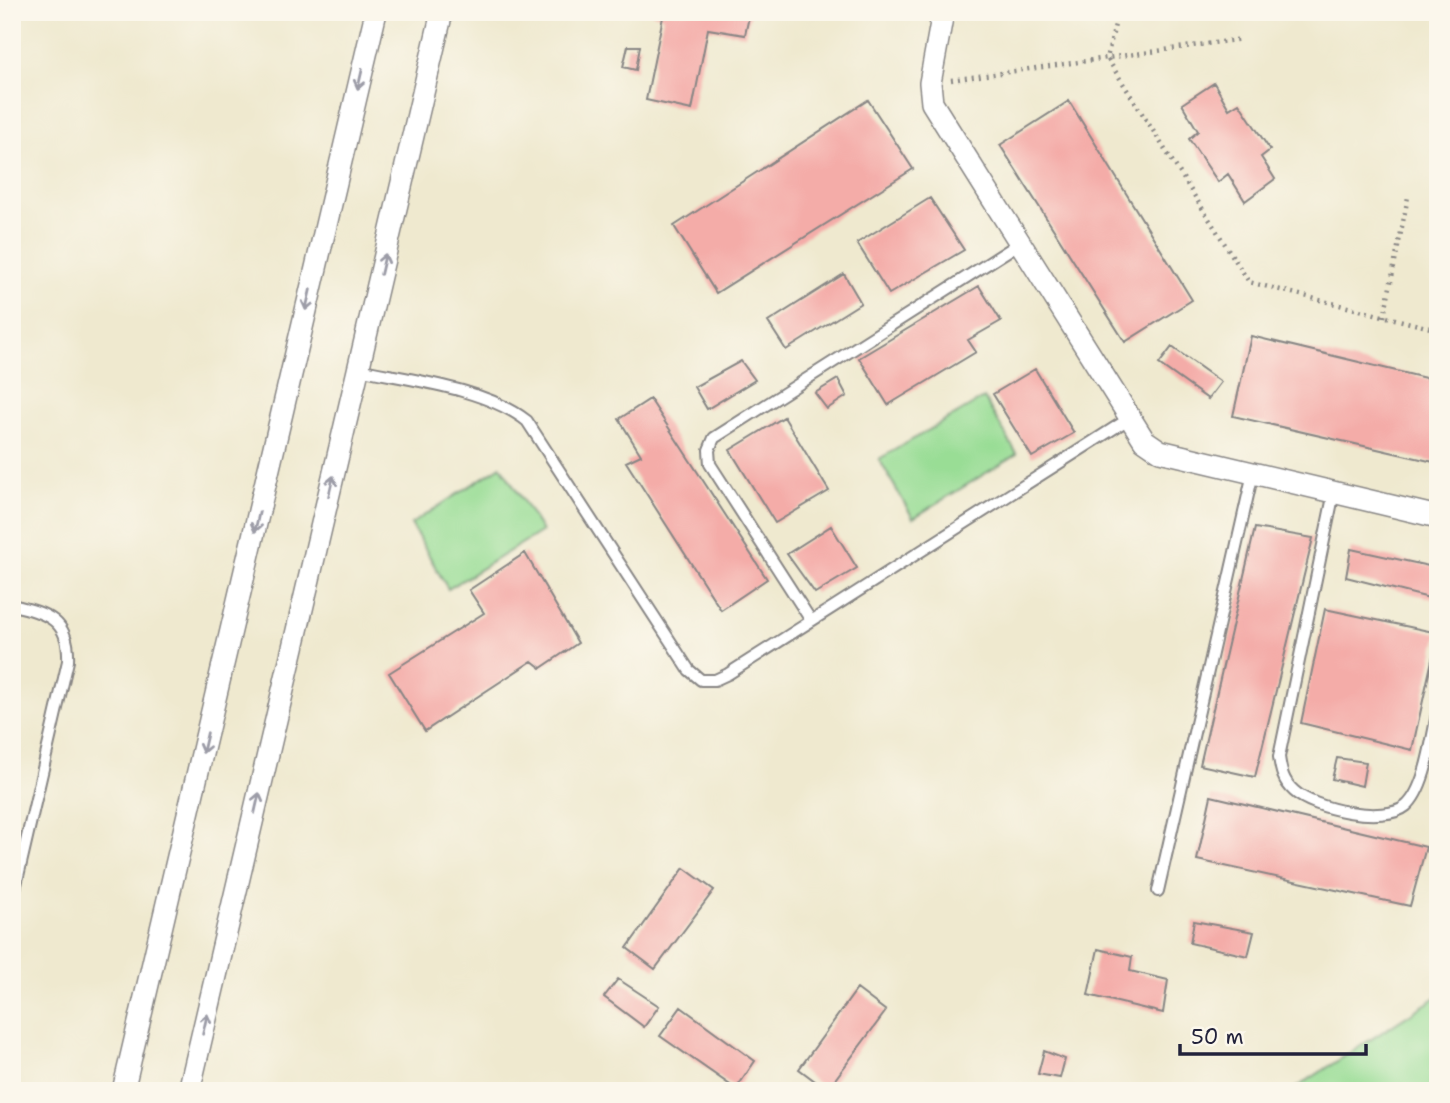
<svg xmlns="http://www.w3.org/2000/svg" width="1450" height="1103" viewBox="0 0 1450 1103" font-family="'Shantell Sans',sans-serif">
<rect width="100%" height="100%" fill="#fbf7ec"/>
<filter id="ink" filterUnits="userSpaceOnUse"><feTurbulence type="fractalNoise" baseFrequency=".0143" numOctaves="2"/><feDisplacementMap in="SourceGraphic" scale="14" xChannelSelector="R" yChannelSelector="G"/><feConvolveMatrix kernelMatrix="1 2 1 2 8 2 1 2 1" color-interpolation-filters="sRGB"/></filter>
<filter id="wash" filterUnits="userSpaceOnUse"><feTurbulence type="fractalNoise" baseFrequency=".00686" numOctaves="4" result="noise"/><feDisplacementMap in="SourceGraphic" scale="28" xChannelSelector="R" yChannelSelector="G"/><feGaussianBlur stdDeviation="1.57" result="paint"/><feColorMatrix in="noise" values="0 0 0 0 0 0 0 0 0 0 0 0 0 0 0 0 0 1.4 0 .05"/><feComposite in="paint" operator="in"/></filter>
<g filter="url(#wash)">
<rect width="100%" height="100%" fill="#efe9cf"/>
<path fill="#99dd95" stroke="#5e8068" stroke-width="2" d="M984,398L1017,454L913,518L879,459Z
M501,466L542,531L448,589L411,524Z
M1438,996V1091H1291Z"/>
<g id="blocks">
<path fill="#f4aca8" d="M649,12H750L745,35L708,29L692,110L646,100L663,17Z
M628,46H640L636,70L623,67Z
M1214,83L1229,109L1239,103L1270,150L1261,157L1275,179L1245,201L1228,174L1218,182L1189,139L1198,131L1182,104Z
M868,100L913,169L716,293L674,226Z
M1069,101L1192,300L1125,342L1000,145Z
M930,198L964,250L889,294L857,243Z
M844,274L861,303L786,350L768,322Z
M979,286L1001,321L968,340L976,352L888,405L859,358Z
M1251,336L1438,381V463L1233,416Z
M1172,347L1221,382L1208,399L1159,364Z
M741,361L755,380L707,409L694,387Z
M1035,369L1074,433L1032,457L993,394Z
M838,379L847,396L827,409L815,393Z
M650,399L767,579L721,610L626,462L641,455L619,419Z
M784,417L829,491L775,523L730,450Z
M831,526L857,568L815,593L787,554Z
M1255,528L1313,538L1255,777L1200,765Z
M1351,549L1438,568L1437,600L1346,577Z
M525,553L578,643L541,668L532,661L425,731L389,673L484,613L469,590Z
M1325,609L1438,633L1412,750L1301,723Z
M1337,758L1366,762L1362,786L1332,779Z
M1211,796L1426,847L1410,906L1197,860Z
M684,868L714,890L655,969L627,948Z
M1194,921L1254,932L1248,956L1190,943Z
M1098,949L1132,957L1130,971L1168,980L1163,1013L1088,995Z
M618,979L659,1006L644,1027L604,997Z
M857,989L886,1011L827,1090L799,1069Z
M681,1007L755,1061L736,1089L660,1036Z
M1044,1051L1065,1059L1060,1078L1038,1074Z"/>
</g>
</g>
<g filter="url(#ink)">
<use href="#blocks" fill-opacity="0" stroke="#888685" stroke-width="2"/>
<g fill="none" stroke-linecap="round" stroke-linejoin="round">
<defs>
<path id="lane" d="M358,369C410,380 485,388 527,421L689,670L701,680H715L728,674L1130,418
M1334,492L1279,757C1281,771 1283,781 1294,791C1313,809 1384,824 1406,806C1426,789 1432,736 1438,710
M12,605C47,613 70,620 68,661L12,902
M810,619L710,464L709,450L714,438L1020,243
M1158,891L1253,473"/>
<path id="street" d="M943,12L930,83L932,103L1144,440L1160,451L1438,517
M123,1091L376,12
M189,1091L442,12"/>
</defs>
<use href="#lane" stroke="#888685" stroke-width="14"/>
<use href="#street" stroke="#888685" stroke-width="24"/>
<path stroke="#888685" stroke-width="4.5" stroke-dasharray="2 5" stroke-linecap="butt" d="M1118,12L1107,58L1249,282L1438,330
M951,80L1242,39
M1384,317L1408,197"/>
<use href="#lane" stroke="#fff" stroke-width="10"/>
<use href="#street" stroke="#fff" stroke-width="21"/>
</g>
<defs><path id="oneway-shaft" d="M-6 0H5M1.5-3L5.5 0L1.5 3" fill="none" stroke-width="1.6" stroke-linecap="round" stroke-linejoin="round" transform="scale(1.75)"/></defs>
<g stroke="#9c9ca7">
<use href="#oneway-shaft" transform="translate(360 79) rotate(103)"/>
<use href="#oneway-shaft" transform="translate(383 264) rotate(-77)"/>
<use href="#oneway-shaft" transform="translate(308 300) rotate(103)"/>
<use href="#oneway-shaft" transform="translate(331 486) rotate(-77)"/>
<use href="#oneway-shaft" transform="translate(257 522) rotate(103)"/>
<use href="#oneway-shaft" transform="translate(205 743) rotate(103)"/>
<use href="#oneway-shaft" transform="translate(257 803) rotate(-77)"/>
<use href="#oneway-shaft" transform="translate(205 1024) rotate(-77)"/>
</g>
</g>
<rect width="1450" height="1103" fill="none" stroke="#fbf7ec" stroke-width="42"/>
<path d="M1180 1044v10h186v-10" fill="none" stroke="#22223b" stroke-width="3.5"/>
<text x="1191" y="1044" font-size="21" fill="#22223b" stroke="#fbf7ec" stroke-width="5" paint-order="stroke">50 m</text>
</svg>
